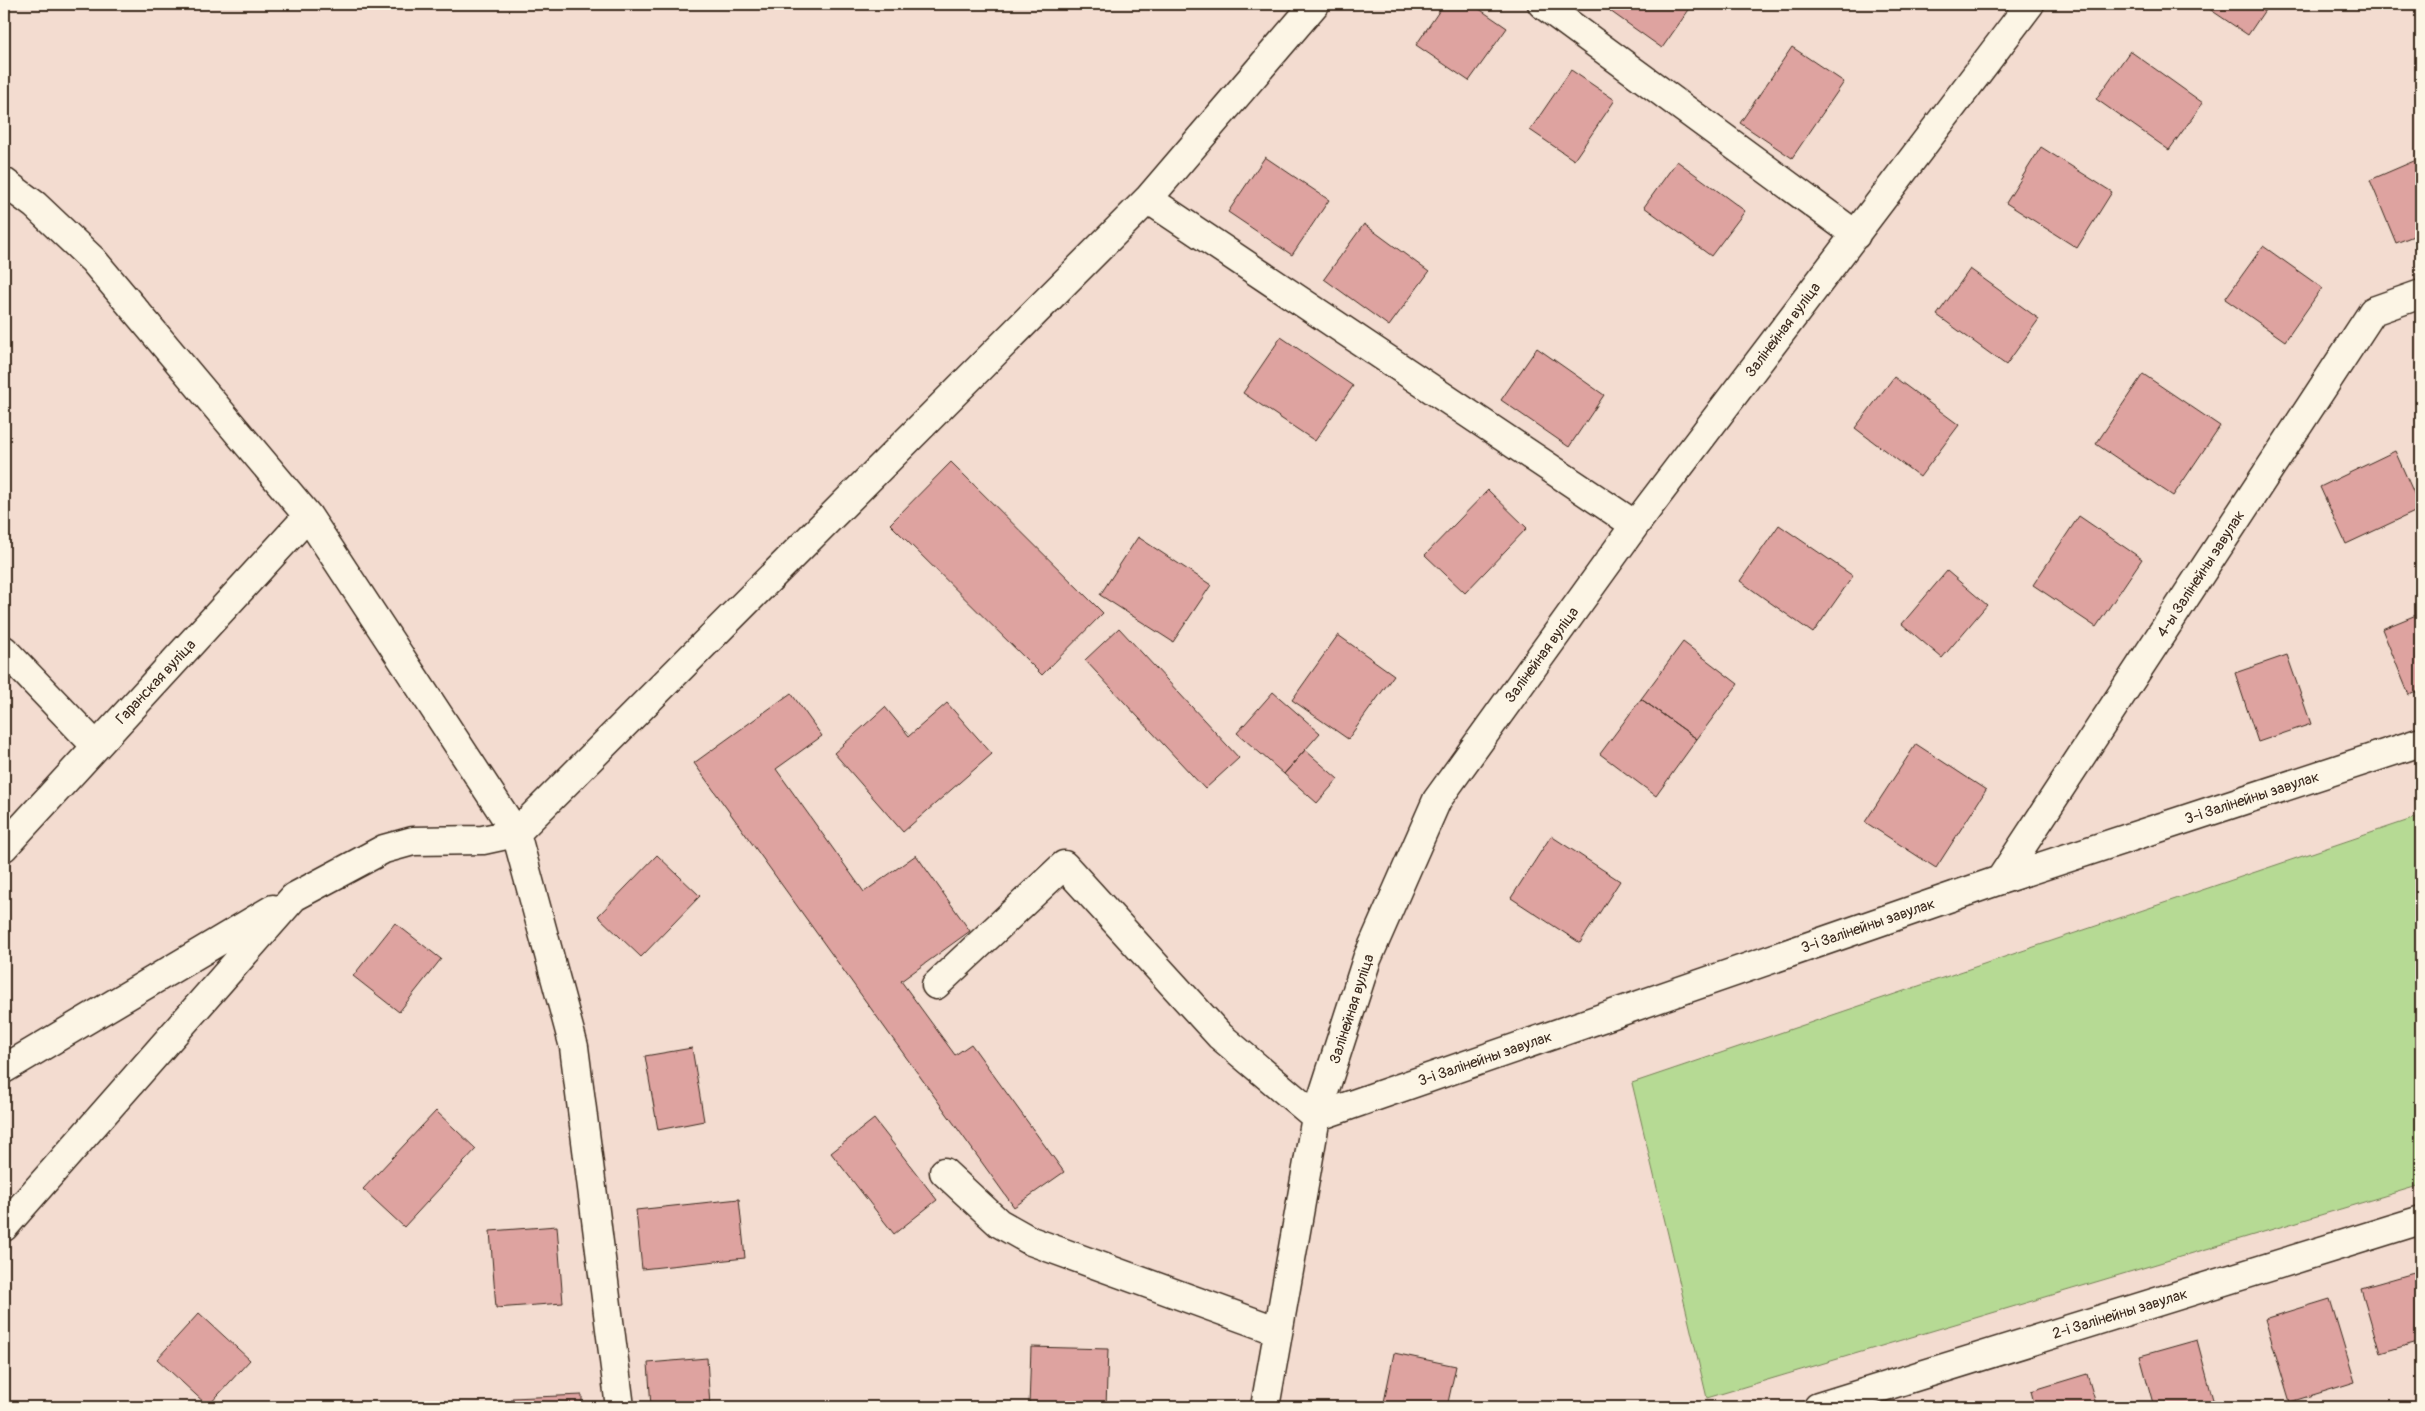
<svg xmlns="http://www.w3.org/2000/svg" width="2425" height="1411" viewBox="0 0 2425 1411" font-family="Pangolin,sans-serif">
<rect width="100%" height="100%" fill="#f3dcd0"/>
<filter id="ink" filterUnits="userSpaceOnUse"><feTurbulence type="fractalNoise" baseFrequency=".02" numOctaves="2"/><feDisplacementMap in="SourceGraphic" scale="10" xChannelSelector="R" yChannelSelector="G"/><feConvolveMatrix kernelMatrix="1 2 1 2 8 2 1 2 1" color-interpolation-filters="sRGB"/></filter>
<g filter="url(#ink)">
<path fill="#b6da94" stroke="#788259" d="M2421,816V1185L1707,1398L1632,1083Z"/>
<path fill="#dea3a0" stroke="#3b2a1e" d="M1444,4H1472L1507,28L1469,81L1416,45Z
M1615,4H1693L1662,48L1610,11Z
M2202,4H2269L2248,35Z
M1792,47L1844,82L1792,158L1740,123Z
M2130,51L2203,103L2169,150L2096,99Z
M1571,70L1615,100L1574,160L1530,130Z
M2041,147L2112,192L2077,248L2006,203Z
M1265,157L1329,200L1292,255L1228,212Z
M2421,158V233L2396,243L2370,180Z
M1677,161L1745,211L1711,256L1644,207Z
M1364,224L1429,272L1389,326L1324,279Z
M2263,246L2322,288L2285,341L2225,299Z
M1970,269L2039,319L2006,365L1937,315Z
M1281,337L1353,386L1315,441L1243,393Z
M1537,348L1604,395L1569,447L1501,400Z
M2143,374L2220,426L2173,496L2096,444Z
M1894,377L1959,425L1920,477L1855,428Z
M2395,451L2421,509L2346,544L2320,487Z
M951,462L1103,613L1042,675L890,524Z
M1488,490L1527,528L1465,593L1425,555Z
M2079,516L2142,559L2096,627L2033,585Z
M1779,525L1853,576L1813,633L1740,581Z
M1138,537L1211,585L1173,642L1100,595Z
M1947,571L1987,605L1942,658L1902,624Z
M2421,613V690L2409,695L2382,629Z
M1119,628L1239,758L1205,789L1085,660Z
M1338,635L1394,675L1348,739L1292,700Z
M1683,642L1738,684L1697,739L1641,699Z
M2287,655L2311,724L2258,742L2235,673Z
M1273,692L1320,733L1284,774L1237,733Z
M791,693L822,736L776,769L864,892L916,855L970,931L901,981L955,1055L971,1044L1064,1172L1014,1207L694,763Z
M1641,699L1697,739L1656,796L1600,754Z
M947,703L992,754L903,832L834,753L885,707L909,736Z
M1916,744L1986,790L1936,868L1865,822Z
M1305,750L1338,779L1317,803L1284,774Z
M1551,836L1620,881L1580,943L1511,898Z
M657,855L700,896L641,957L598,916Z
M395,923L441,959L399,1012L353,976Z
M692,1048L704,1121L658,1130L645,1056Z
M436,1111L476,1149L404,1227L363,1189Z
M874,1119L937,1200L894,1234L831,1153Z
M739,1199L745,1258L642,1269L636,1210Z
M557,1226L563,1303L496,1308L490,1231Z
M2421,1271V1341L2380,1353L2361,1288Z
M2330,1299L2355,1382L2290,1402L2265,1319Z
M199,1313L250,1360L208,1406L157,1359Z
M2197,1340L2215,1407H2154L2140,1356Z
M1031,1347L1108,1349L1106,1407H1029Z
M1394,1353L1456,1366L1447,1407H1383Z
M707,1358L710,1407H651L648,1363Z
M2087,1374L2097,1407H2035L2031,1391Z
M582,1395V1407H512V1398Z"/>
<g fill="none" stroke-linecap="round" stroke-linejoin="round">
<defs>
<path id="minor" d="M1542,4L1856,235
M4,182L35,205L93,260L308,516L516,833L574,1047L620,1407
M1148,199L1635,525
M4,650L96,746
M4,847L308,516
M2000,880L2373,311L2421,294
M936,985L1064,865L1220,1036L1316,1117L2000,880L2421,742
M4,1069L273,909
M944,1172L999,1223L1031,1241L1278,1331
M4,1227L294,897L384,849L413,841L483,840L516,833L1148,199L1315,4
M1265,1407L1316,1117L1367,959L1437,800L1635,525L2030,4
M1818,1407L2421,1220"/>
</defs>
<use href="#minor" stroke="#3b2a1e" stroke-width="31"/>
<use href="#minor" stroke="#fcf5e5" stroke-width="28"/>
</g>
</g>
<g text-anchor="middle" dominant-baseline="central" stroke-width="4" stroke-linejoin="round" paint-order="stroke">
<g font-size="15" fill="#3b2a1e" stroke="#fcf5e5">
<text transform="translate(1783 330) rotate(-53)">Залінейная вуліца</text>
<text transform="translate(2201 574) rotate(-57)">4-ы Залінейны завулак</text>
<text transform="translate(1542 655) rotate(-54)">Залінейная вуліца</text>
<text transform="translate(156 682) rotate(-47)">Гаранская вуліца</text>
<text transform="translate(2252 798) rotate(-18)">3-і Залінейны завулак</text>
<text transform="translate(1868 926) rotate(-19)">3-і Залінейны завулак</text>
<text transform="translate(1352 1009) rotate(-72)">Залінейная вуліца</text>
<text transform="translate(1485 1059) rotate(-19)">3-і Залінейны завулак</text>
<text transform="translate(2120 1314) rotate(-17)">2-і Залінейны завулак</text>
</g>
</g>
<rect width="2425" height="1411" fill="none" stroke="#fcf5e5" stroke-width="20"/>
<rect x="10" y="10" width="2405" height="1391" fill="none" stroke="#3b2a1e" stroke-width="2" filter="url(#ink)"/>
</svg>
